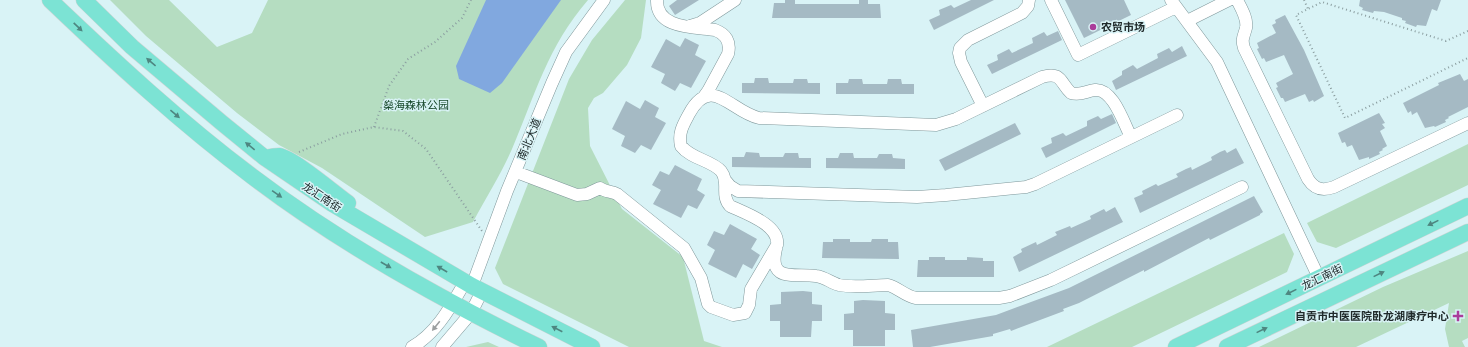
<svg xmlns="http://www.w3.org/2000/svg" width="1468" height="347" viewBox="0 0 1468 347" font-family="Quicksand,'Noto Sans SC',sans-serif">
<rect width="100%" height="100%" fill="#d9f3f6"/>
<path fill="#b5ddc1" d="M110,0H169L217,47L252,33L268,0H588C548,46 535,95 512,149C501,174 486,198 473,222L425,237L322,168L279,145L237,113L146,36Z
M625,0H646L641,38L627,65L603,93L594,98L588,108L590,146L622,209L683,257L704,341L722,347H629L503,284L495,268L569,79L592,40Z
M1468,144V185L1336,248L1317,242L1307,223Z
M1284,233L1294,254L1287,272L1132,347H1047Z
M1468,251V338L1462,341L1465,347H1449L1445,329L1449,303L1356,347H1259L1383,287Z
M488,342L499,347H466Z"/>
<path fill="#81a8df" d="M486,0H561L502,83L490,93L459,79L456,66Z"/>
<path fill="#a5bac4" d="M677,0H699L675,15L669,6Z
M785,0H795V4H859V0H868V4H880L881,18H772L774,3H785Z
M971,0H994L934,30L929,20L940,15L939,10L951,5L954,8Z
M1065,0H1124L1131,15L1084,38Z
M1360,0H1441L1437,11L1432,9L1426,26L1417,25L1416,27L1405,23L1406,21L1402,20V18L1384,12L1374,11L1373,13L1362,10L1363,8L1359,6Z
M1285,15L1304,50L1324,96L1314,102L1313,100L1309,102L1305,94L1285,102L1283,98H1281L1276,88L1278,87L1276,83L1293,74L1284,55L1266,62L1264,58L1262,59L1257,49L1259,48L1257,43L1276,33L1272,25L1276,23L1275,20Z
M1058,31L1062,40L992,74L987,65L998,60L997,55L1009,49L1012,53L1033,43L1032,38L1044,32L1047,36Z
M685,38L699,45L695,55L706,61L691,88L680,83L675,91L661,83L665,74L651,67L666,39L680,47Z
M1182,46L1187,56L1116,90L1112,81L1122,75V71L1133,65L1137,69L1158,58L1157,54L1169,48L1172,52Z
M1460,74L1464,81L1468,79V107L1448,117L1449,118L1445,120L1446,122L1435,127L1434,126L1425,128L1417,112L1412,115L1411,111L1408,113L1403,103L1439,85L1438,83Z
M755,78H768L769,83H793L794,79H807L808,83H820V94L742,93V83H754Z
M849,79H862L863,84H887L888,79H901L902,84H914V94H836V83H848Z
M645,100L659,108L655,117L666,123L651,150L641,145L635,153L621,146L625,136L612,129L626,101L640,109Z
M1379,113L1385,123L1382,124L1385,128L1380,131L1387,146L1382,149L1383,150L1379,152L1380,154L1369,159V157L1359,160L1352,145L1347,147L1345,142L1342,143L1338,133Z
M1112,114L1116,123L1046,158L1041,148L1052,143L1051,138L1063,133L1066,136L1087,126V121L1098,116L1101,119Z
M1015,123L1021,134L945,171L939,160Z
M1236,148L1244,163L1140,213L1134,198L1143,194L1142,191L1156,184L1158,186L1178,177L1176,174L1186,169L1191,167L1192,170L1212,160L1211,157L1220,152L1225,150L1227,153Z
M746,152L759,153L760,157H783L785,153H798L799,158H811V168L732,167V157H744Z
M840,153H853L854,158H877L879,154H892L893,158L905,159V169L826,168V158H838Z
M675,165L702,179L697,190L705,195L697,209L688,205L681,218L653,204L661,190L652,185L660,171L669,175Z
M1254,196L1263,212L1260,214V215L1210,240L1209,238L1144,272V270L1079,303L1063,309L1064,311L1011,331L1010,329L993,334V336L930,347H913L911,330L996,315L1069,288Z
M1115,207L1123,222L1019,272L1013,257L1022,252L1021,249L1036,242L1037,245L1057,235L1055,232L1070,226L1071,228L1091,219L1090,216L1104,209L1106,212Z
M730,224L757,239L751,249L760,255L752,269L743,264L736,278L708,264L715,250L707,245L714,231L724,235Z
M833,239H850V242H871L872,239H888V242H898L899,259L822,258L823,242H833Z
M929,257H945V260H967V257L983,258V261H994V277H917L918,260H929Z
M803,291L812,292V304L822,305V321H812L811,337H780V321H770V305L781,304V292Z
M863,300L885,301V313L895,314V330H885V346H853V330H844V314L854,313V301Z"/>
<g fill="none" stroke-linecap="round" stroke-linejoin="round">
<defs>
<path id="minor" d="M657,0C656,29 694,27 715,30C726,34 731,42 728,54L708,91L703,98
M1051,0L1078,55L1176,7
M1171,0L1217,62L1319,278
M1237,0C1241,8 1248,19 1246,28C1244,36 1241,39 1244,48L1308,179C1315,190 1323,191 1334,187L1468,123
M1187,21L1229,0
M690,26L700,23L735,0
M983,106L961,62L959,53L960,48L968,40L1022,13L1028,6L1029,0
M516,172L577,195L587,194L600,188C605,192 611,191 617,194L684,248L701,278L708,304L711,307L733,315L745,313L749,305L751,289L777,245C780,225 745,213 730,206C720,195 730,182 721,171C711,160 691,159 681,146C678,133 683,125 689,114C711,73 731,112 759,118L936,125L956,119L1042,77C1062,71 1060,83 1071,93C1081,96 1086,91 1095,90C1113,88 1124,124 1131,137
M725,180L730,186L738,191L917,197L946,195L1026,187L1035,184L1177,115
M776,249C768,283 795,273 816,276C825,277 831,283 839,285C854,288 873,285 888,285C899,288 905,296 916,298H999L1010,296L1051,280L1242,187
M472,286L507,191L552,83L566,52L604,0
M412,347C437,333 451,306 465,282
M442,347L471,313L482,291"/>
<path id="major" d="M50,0C115,62 181,123 253,177C341,244 440,299 539,347
M84,0L132,47L222,123L265,158L331,203L472,286L592,347
M266,158C270,157 275,156 279,156C293,158 334,193 348,203
M1176,347L1468,206
M1227,347L1468,232"/>
</defs>
<use href="#minor" stroke="#7f979a" stroke-width="13"/>
<use href="#major" stroke="#d2d4d5" stroke-width="17"/>
<path stroke="#8b9ea0" stroke-width="2" stroke-dasharray="1 3" stroke-linecap="butt" d="M1304,0L1308,9
M1468,31L1446,41L1322,2L1296,15L1345,118L1468,58
M374,127L389,86L408,59L435,42L462,18L471,0
M299,152L342,134L374,127L403,131L426,149L482,231"/>
<use href="#minor" stroke="#fff" stroke-width="12"/>
<use href="#major" stroke="#7ce3d4" stroke-width="16"/>
</g>
<defs><path id="oneway-solid" d="M-6-.8H1V-3.2L6.5 0L1 3.2V.8H-6Z"/></defs>
<g fill="#4e8680">
<use href="#oneway-solid" transform="translate(78 27) rotate(44)"/>
<use href="#oneway-solid" transform="translate(151 62) rotate(-140)"/>
<use href="#oneway-solid" transform="translate(175 114) rotate(40)"/>
<use href="#oneway-solid" transform="translate(250 146) rotate(-141)"/>
<use href="#oneway-solid" transform="translate(277 194) rotate(35)"/>
<use href="#oneway-solid" transform="translate(1433 223) rotate(154)"/>
<use href="#oneway-solid" transform="translate(386 265) rotate(30)"/>
<use href="#oneway-solid" transform="translate(442 269) rotate(-150)"/>
<use href="#oneway-solid" transform="translate(1379 274) rotate(-26)"/>
<use href="#oneway-solid" transform="translate(1291 292) rotate(154)"/>
<use href="#oneway-solid" transform="translate(557 329) rotate(-153)"/>
<use href="#oneway-solid" transform="translate(1262 330) rotate(-26)"/>
</g>
<use fill="#9b9fa0" href="#oneway-solid" transform="translate(436 326) rotate(129)"/>
<g fill="#aa3c9a" stroke="#d9f3f6" stroke-width="1.5">
<circle cx="1093" cy="27" r="4"/>
<path d="M1456 310h4v4h4v4h-4v4h-4v-4h-4v-4h4z"/>
</g>
<g text-anchor="middle" dominant-baseline="central" stroke-width="3" stroke-linejoin="round" paint-order="stroke">
<g font-size="11" font-weight="bold" fill="#202a2b" stroke="#d9f3f6" text-anchor="start">
<text x="1101" y="27">农贸市场</text>
<text x="1449" y="316" text-anchor="end">自贡市中医医院卧龙湖康疗中心</text>
</g>
<g font-size="11" fill="#18492b" stroke="#d9f3f6">
<text x="416" y="105">燊海森林公园</text>
</g>
<g font-size="11" fill="#202a2b" stroke="#d9f3f6">
<text transform="translate(529 139) rotate(-68)">南北大道</text>
<text transform="translate(322 197) rotate(33)">龙汇南街</text>
<text transform="translate(1322 277) rotate(-26)">龙汇南街</text>
</g>
</g>
</svg>
